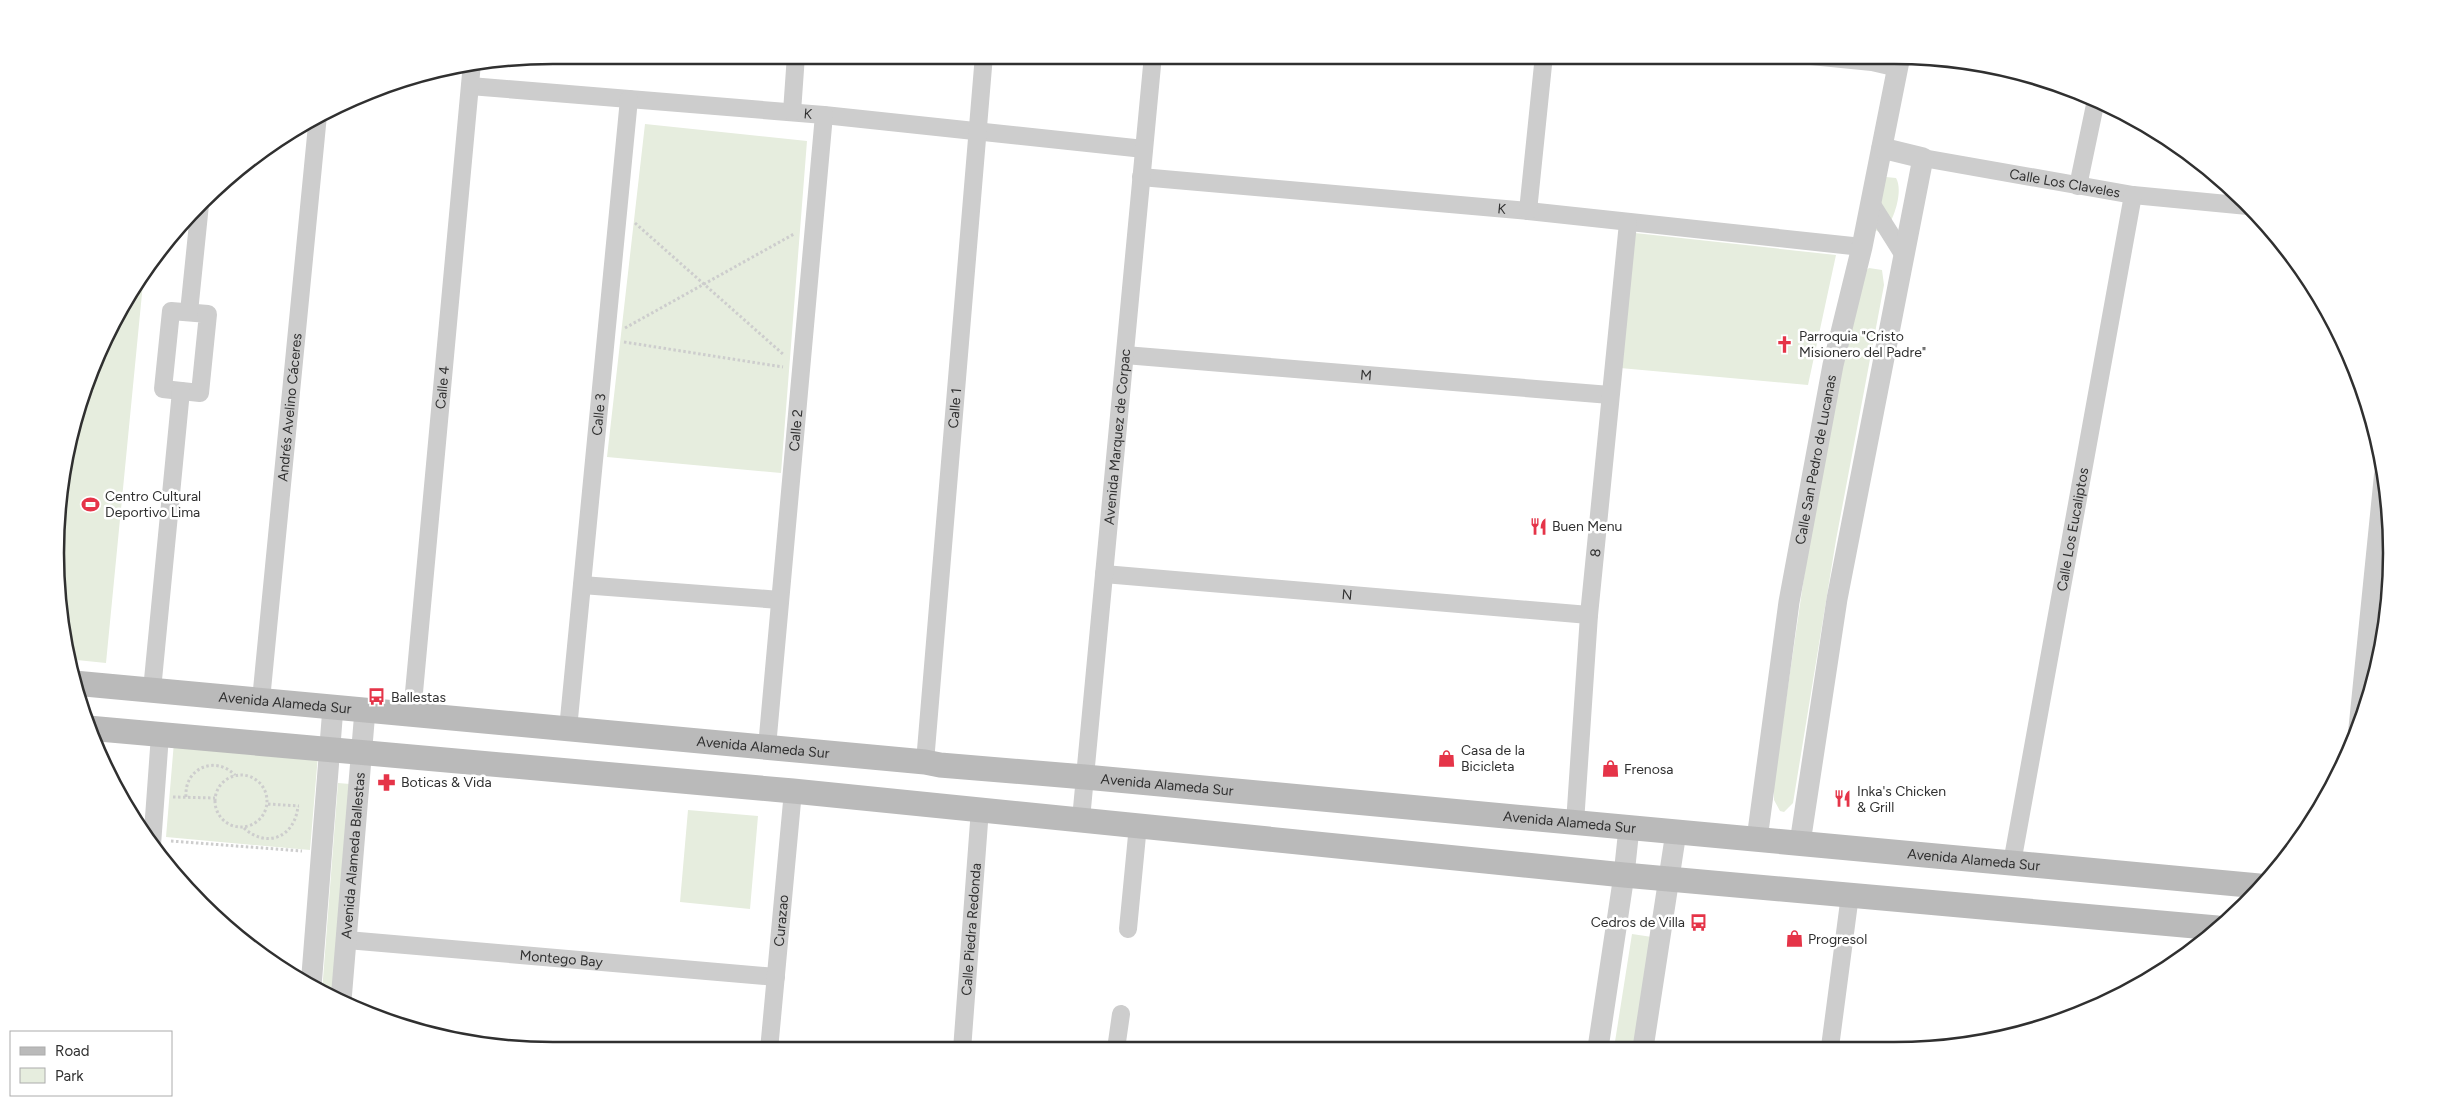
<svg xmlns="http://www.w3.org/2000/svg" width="2447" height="1106" viewBox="0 0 2447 1106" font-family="Figtree,sans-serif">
<rect width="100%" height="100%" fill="#fff"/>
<path fill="#e6edde" d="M645,124L807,141L781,473L607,457Z
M1886,177L1896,178C1904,191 1893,224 1882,234L1874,229Z
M1635,233L1836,255L1808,385L1620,368Z
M1869,268L1882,270L1884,285L1836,540L1793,803L1784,812L1780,811L1774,800V782L1809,543L1857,285L1864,272Z
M144,273L106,663L67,659L55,553L65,456L82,393L122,304Z
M174,742L318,755L310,850L166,837Z
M338,783L350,784L333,998L322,992Z
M688,810L758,816L750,909L680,902Z
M1632,934L1652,937L1634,1048H1614Z"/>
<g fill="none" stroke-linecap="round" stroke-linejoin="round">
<path stroke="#cdcdcd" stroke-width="3" stroke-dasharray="2.5 2.5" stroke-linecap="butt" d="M635,223L784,355
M625,328L794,234
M624,342L783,367
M215 801a26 26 0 1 1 52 0a26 26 0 1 1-52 0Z
M173,797L215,798
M186,797C184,768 215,755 235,775
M268,804L299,806
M244,828C267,849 295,837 298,806
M171,841L302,851"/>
<g stroke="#cdcdcd" stroke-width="18">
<path d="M1801,55L1872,62L1898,68"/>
<path id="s1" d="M470,86L824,115L1144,149"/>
<path d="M792,112L796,55"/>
<path id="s2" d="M1923,158L2133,195L2248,206"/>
<path id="s3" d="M1141,177L1528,211L1862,247"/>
<path d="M2078,186L2096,100"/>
<path d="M1871,203L1903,254"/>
<path d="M1528,211L1544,55"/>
<path d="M171,311L208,314L200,393L163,389Z"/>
<path d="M189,312L200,204"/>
<path id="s4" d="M1125,355L1610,395"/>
<path id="s5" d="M1104,574L1589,615"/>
<path d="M582,585L780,600"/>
<path d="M152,690L181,391"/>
<path id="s6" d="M261,700L318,115"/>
<path id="s7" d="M412,714L472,63"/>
<path id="s8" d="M568,729L629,99"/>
<path d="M2357,733L2383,475"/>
<path id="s9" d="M767,747L824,115"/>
<path id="s10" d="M925,762L984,55"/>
<path id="s11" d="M1081,819L1153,55"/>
<path id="s12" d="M1575,823L1589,615L1628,223"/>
<path d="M152,845L160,735"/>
<path id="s13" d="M2012,863L2133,195"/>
<path d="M1128,929L1138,825"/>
<path id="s14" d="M347,940L776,977"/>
<path d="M1830,1047L1850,895"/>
<path d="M1116,1049L1121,1014"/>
<path id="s15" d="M769,1050L793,791"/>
<path id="s16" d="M962,1050L980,809"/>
</g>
<g stroke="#cdcdcd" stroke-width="21">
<path id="s17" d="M1757,839L1789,602L1833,365L1862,247L1900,56"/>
<path d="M1800,843L1837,599L1923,158L1882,148"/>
<path d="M311,987L333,707"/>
<path id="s18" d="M341,1001L365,710"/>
<path d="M1598,1048L1624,875L1629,828"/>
<path d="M1643,1048L1676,832"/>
</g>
<g stroke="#bababa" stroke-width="25">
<path id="s19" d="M74,683L925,762L940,765L1085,777L2259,886"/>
<path d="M88,728L793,791L1624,875L2217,928"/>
</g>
</g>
<defs>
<symbol id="church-bare" viewBox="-9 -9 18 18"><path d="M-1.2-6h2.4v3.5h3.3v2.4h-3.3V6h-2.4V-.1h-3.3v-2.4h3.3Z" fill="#e53448" stroke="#fff" stroke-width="2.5" paint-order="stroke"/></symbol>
<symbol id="stadium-bare" viewBox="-9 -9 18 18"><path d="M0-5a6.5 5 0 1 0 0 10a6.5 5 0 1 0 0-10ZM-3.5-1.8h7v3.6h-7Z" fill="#e53448" stroke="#fff" stroke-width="2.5" paint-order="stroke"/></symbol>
<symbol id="restaurant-bare" viewBox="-9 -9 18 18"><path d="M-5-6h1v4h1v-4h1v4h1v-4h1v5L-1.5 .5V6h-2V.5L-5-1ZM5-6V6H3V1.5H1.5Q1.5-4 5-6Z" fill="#e53448" stroke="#fff" stroke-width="2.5" paint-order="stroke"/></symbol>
<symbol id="bus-bare" viewBox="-9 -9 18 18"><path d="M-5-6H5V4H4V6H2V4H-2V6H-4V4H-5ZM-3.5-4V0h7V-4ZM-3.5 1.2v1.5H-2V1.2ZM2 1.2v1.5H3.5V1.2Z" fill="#e53448" stroke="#fff" stroke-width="2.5" paint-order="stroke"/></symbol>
<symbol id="shop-bare" viewBox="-9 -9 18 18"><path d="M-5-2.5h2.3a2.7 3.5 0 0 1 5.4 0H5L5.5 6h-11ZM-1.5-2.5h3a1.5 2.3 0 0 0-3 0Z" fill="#e53448" stroke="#fff" stroke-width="2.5" paint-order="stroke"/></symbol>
<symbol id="pharmacy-bare" viewBox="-9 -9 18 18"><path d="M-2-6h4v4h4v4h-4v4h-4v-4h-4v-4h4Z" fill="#e53448" stroke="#fff" stroke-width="2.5" paint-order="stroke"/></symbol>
</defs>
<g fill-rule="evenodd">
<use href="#church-bare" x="1772" y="332" width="25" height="25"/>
<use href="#stadium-bare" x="78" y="492" width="25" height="25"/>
<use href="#restaurant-bare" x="1526" y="514" width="25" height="25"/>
<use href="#bus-bare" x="364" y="684" width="25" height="25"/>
<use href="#shop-bare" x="1434" y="746" width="25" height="25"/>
<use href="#shop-bare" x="1598" y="756" width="25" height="25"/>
<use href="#pharmacy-bare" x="374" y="770" width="25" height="25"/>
<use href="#restaurant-bare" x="1830" y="786" width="25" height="25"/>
<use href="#bus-bare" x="1686" y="910" width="25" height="25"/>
<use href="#shop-bare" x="1782" y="926" width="25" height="25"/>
</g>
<g text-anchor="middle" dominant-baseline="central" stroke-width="5" stroke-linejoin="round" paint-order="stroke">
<g font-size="14" fill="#303030" stroke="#fff">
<text stroke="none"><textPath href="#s1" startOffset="339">K</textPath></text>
<text stroke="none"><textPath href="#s2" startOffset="144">Calle Los Claveles</textPath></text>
<text stroke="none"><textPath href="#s3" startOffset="362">K</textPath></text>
<text stroke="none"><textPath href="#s4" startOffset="242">M</textPath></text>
<text stroke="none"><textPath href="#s7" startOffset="328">Calle 4</textPath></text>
<text stroke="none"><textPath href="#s6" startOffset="294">Andrés Avelino Cáceres</textPath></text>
<text stroke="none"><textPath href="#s10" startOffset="355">Calle 1</textPath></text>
<text stroke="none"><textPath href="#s8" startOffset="316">Calle 3</textPath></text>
<text stroke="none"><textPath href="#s9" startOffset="318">Calle 2</textPath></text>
<text stroke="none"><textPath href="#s11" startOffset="384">Avenida Marquez de Corpac</textPath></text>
<text stroke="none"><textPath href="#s17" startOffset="384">Calle San Pedro de Lucanas</textPath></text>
<text stroke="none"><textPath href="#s13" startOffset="339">Calle Los Eucaliptos</textPath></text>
<text stroke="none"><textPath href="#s12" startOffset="271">8</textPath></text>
<text stroke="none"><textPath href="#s5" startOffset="244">N</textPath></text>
<text stroke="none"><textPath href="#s19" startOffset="212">Avenida Alameda Sur</textPath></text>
<text stroke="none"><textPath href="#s19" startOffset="692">Avenida Alameda Sur</textPath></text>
<text stroke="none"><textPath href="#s19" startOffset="1098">Avenida Alameda Sur</textPath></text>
<text stroke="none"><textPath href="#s19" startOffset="1502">Avenida Alameda Sur</textPath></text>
<text stroke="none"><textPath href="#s18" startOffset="146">Avenida Alameda Ballestas</textPath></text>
<text stroke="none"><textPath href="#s19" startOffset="1908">Avenida Alameda Sur</textPath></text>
<text stroke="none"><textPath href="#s15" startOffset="130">Curazao</textPath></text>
<text stroke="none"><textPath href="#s16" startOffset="121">Calle Piedra Redonda</textPath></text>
<text stroke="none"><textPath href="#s14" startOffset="215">Montego Bay</textPath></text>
</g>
<g font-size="14" fill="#303030" stroke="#fff" text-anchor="start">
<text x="1799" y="336">Parroquia "Cristo<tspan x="1799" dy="16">Misionero del Padre"</tspan></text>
<text x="105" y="496">Centro Cultural<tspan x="105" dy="16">Deportivo Lima</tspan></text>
<text x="1552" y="526">Buen Menu</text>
<text x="391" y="697">Ballestas</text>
<text x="1461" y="750">Casa de la<tspan x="1461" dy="16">Bicicleta</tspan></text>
<text x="1624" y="769">Frenosa</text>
<text x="401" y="782">Boticas &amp; Vida</text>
<text x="1857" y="791">Inka's Chicken<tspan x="1857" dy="16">&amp; Grill</tspan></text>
<text x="1685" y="922" text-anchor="end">Cedros de Villa</text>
<text x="1808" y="939">Progresol</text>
</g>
</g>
<path d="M0 0H2447V1106H0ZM553 64H1894A489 489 0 0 1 2383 553V553A489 489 0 0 1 1894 1042H553A489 489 0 0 1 64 553V553A489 489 0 0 1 553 64Z" fill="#fff" fill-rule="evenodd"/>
<path fill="none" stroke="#303030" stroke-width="2.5" d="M553 64H1894A489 489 0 0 1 2383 553V553A489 489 0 0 1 1894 1042H553A489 489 0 0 1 64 553V553A489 489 0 0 1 553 64Z"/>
<rect x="10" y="1031" width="162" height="65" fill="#ffffff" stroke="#acacac"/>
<rect x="20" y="1047" width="25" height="8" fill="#bababa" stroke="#acacac"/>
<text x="55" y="1056" font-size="15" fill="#303030">Road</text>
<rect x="20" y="1068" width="25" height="15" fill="#e6edde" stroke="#acacac"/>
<text x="55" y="1081" font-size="15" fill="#303030">Park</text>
</svg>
